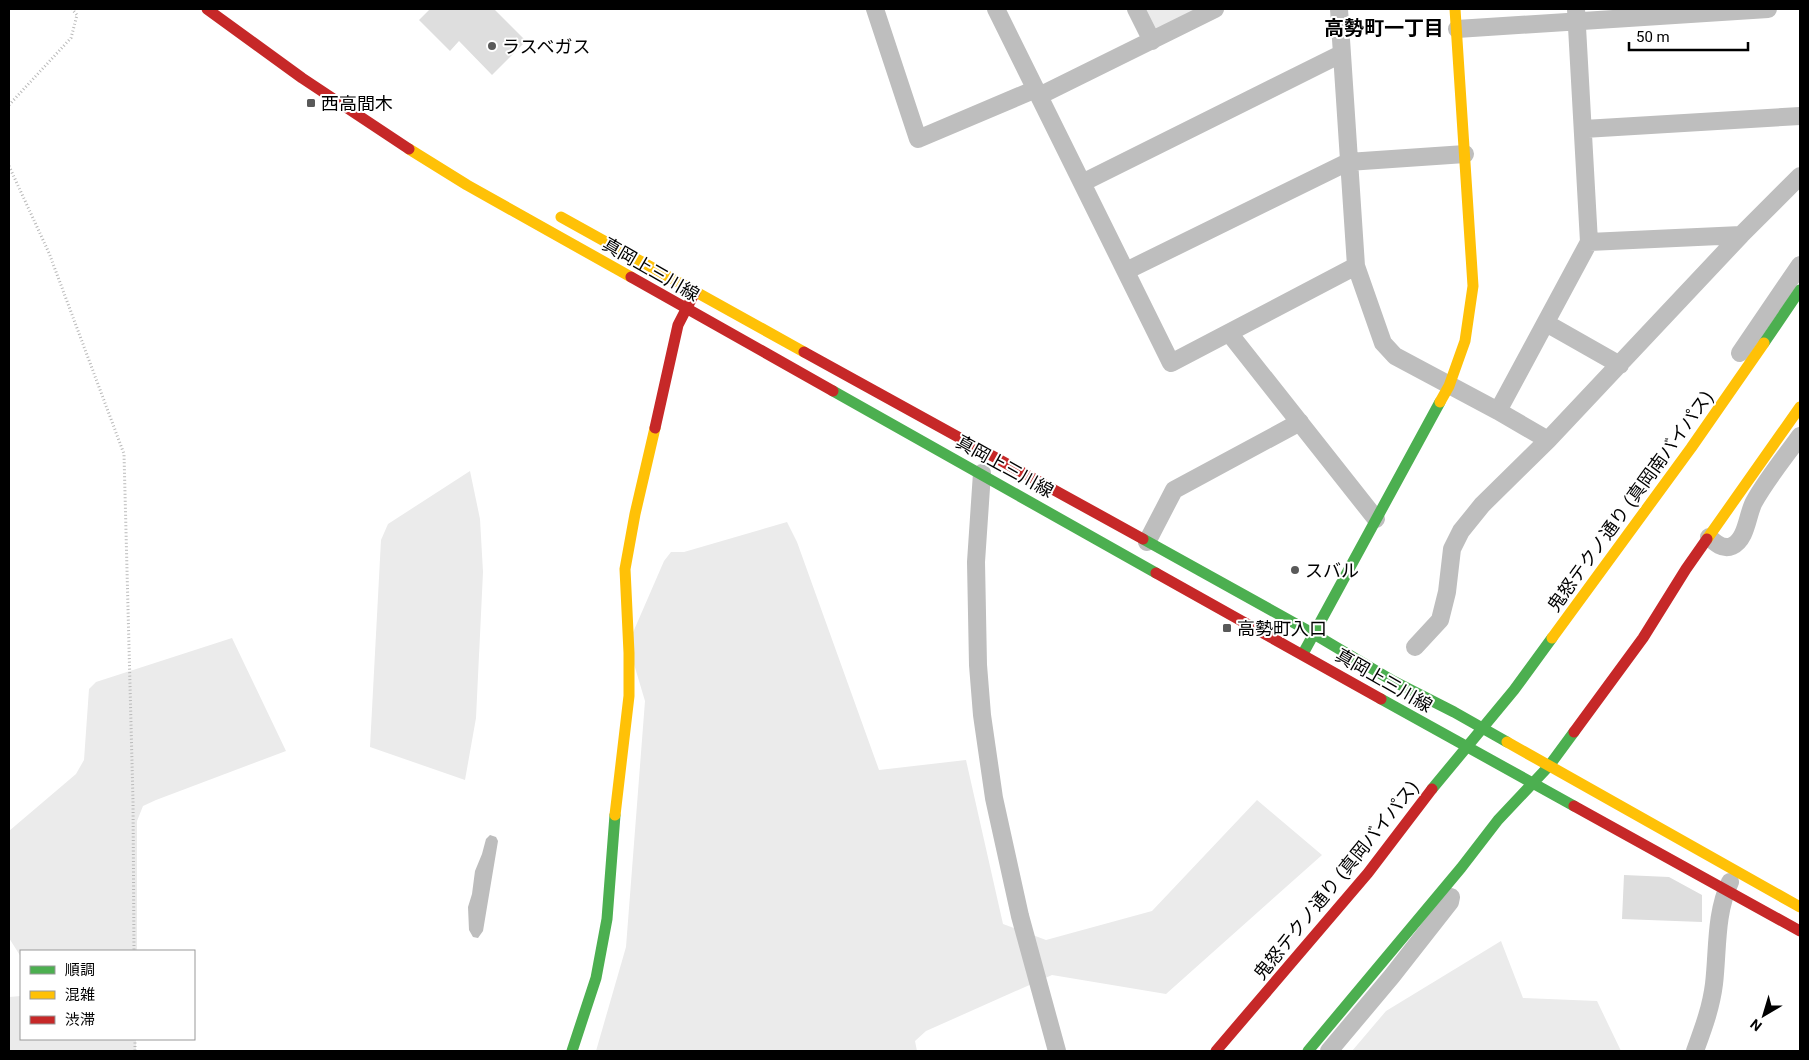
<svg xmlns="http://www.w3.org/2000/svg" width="1809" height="1060" viewBox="0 0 1809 1060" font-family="Roboto,'Noto Sans JP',sans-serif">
<rect width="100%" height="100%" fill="#fff"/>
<path fill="#ebebeb" d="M1140,9H1204L1155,29Z
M470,471L480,519L483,572L476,718L465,780L370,747L381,540L388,524Z
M787,522L797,542L879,770L966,760L1003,924L1046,940L1152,911L1257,800L1322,855L1166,994L1052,975L926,1031L915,1041L917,1051H596L626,947L645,701L628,644L664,561L671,552H684Z
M232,638L286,751L156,800L143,806L137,821V951H21V957L9,938V831L76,774L84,760L89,689L96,682Z
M1501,941L1523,998L1597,1001L1621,1051H1352L1386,1011Z
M21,996V1039H136V1051H9V997Z"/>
<path fill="#bdbdbd" d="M490,835L496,837L498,841L483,931L478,938L473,937L469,930L468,907L472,894L475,871L482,854L486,839Z"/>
<path fill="#dedede" d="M430,9H494L526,41L492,75L459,41L450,51L419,20Z
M1624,875L1669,877L1702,895V922L1622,919Z"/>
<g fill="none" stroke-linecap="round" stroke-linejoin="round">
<path stroke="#b9b9b9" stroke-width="3" stroke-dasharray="1 2.5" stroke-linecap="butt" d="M9,105L71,38L77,15L72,9
M9,166L49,253L124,454L133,801L134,951
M135,1039V1051"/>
<path stroke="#bebebe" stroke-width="18" d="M875,9L918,139L1036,89
M996,9L1171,363L1356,266
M1136,9L1152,41
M1339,9L1356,266L1383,343L1395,356L1498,411L1548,440
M1457,29L1768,9
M1039,96L1215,9
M1584,129L1800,116
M1082,183L1341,54
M1589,242L1741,235
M1126,271L1348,162L1465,154
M1546,323L1620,365
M1229,333L1376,519
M1740,353L1800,265
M1498,411L1589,242L1576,9
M982,473L976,562L978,665L982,715L994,798L1020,916L1057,1051
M1709,537C1715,543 1723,550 1732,546C1747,539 1747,515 1754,502C1766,480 1785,457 1800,436
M1147,542L1174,490L1300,422
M1415,647L1440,620L1447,592L1452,549L1461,531L1482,505L1548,440L1741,235L1800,176
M1329,1051L1392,976L1450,902L1451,897
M1695,1051C1703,1029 1711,1008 1714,984C1718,950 1715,914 1730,882"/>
<path stroke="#4caf50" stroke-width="11" d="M1764,343L1800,290
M833,391L1156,573
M1143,539L1314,634L1393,681L1454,712L1507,742
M1305,650L1440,402
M1381,699L1574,806
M1432,789L1514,690L1552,638
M572,1051L596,978L607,919L615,815
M1308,1051L1461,868L1498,820L1549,766L1574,732"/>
<path stroke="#ffc107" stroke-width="11" d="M409,149L467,185L631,277
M561,217L804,352
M1440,402L1449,386L1465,341L1473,286L1455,9
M1707,539L1800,407
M1552,638L1691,448L1764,343
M1507,742L1800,907
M615,815L629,696V653L625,569L635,514L655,428"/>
<path stroke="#c62828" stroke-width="11" d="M207,9L302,78L409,149
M631,277L833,391
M804,352L1143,539
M655,428L678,325L695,292
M1156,573L1381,699
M1574,732L1643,638L1686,569L1707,539
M1574,806L1800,931
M1216,1051L1368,873L1432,789"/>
</g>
<g fill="#595959" stroke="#fff" stroke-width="2">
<circle cx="492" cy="46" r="5"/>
<rect x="306" y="98" width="10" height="10" rx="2.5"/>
<circle cx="1295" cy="570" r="5"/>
<rect x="1222" y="623" width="10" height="10" rx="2.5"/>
</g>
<g text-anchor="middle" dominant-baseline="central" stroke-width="4" stroke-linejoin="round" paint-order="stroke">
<g font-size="18" fill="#000" stroke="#fff" text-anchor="start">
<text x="502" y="46">ラスベガス</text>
<text x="321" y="103">西高間木</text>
<text x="1305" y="570">スバル</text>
<text x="1237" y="628">高勢町入口</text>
</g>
<g font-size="18" fill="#000" stroke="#fff">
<text transform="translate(651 269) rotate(30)">真岡上三川線</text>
<text transform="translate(1005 466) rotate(29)">真岡上三川線</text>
<text transform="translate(1630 501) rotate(-54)">鬼怒テクノ通り (真岡南バイパス)</text>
<text transform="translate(1384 680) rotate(30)">真岡上三川線</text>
<text transform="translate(1336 880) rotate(-51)">鬼怒テクノ通り (真岡バイパス)</text>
</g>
<g font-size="20" font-weight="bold" fill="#000" stroke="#fff">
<text x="1384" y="28">高勢町一丁目</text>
</g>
</g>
<rect width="1809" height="1060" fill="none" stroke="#000000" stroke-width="20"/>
<rect x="20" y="950" width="175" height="90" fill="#ffffff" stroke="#999999"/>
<rect x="30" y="966" width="25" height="8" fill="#4caf50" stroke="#999999"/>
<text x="65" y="975" font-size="15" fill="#000000">順調</text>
<rect x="30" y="991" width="25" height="8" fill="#ffc107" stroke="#999999"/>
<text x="65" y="1000" font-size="15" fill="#000000">混雑</text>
<rect x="30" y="1016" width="25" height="8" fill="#c62828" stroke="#999999"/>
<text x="65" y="1025" font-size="15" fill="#000000">渋滞</text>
<g transform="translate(1764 1015) rotate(218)" stroke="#ffffff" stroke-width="4" paint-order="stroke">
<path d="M0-4L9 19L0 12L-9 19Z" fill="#000000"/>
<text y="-8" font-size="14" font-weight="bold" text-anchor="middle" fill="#000000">N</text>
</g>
<path d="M1629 42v8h119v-8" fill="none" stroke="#000000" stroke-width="2.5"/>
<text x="1636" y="42" font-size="15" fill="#000000" stroke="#ffffff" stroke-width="4" paint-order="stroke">50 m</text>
</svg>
